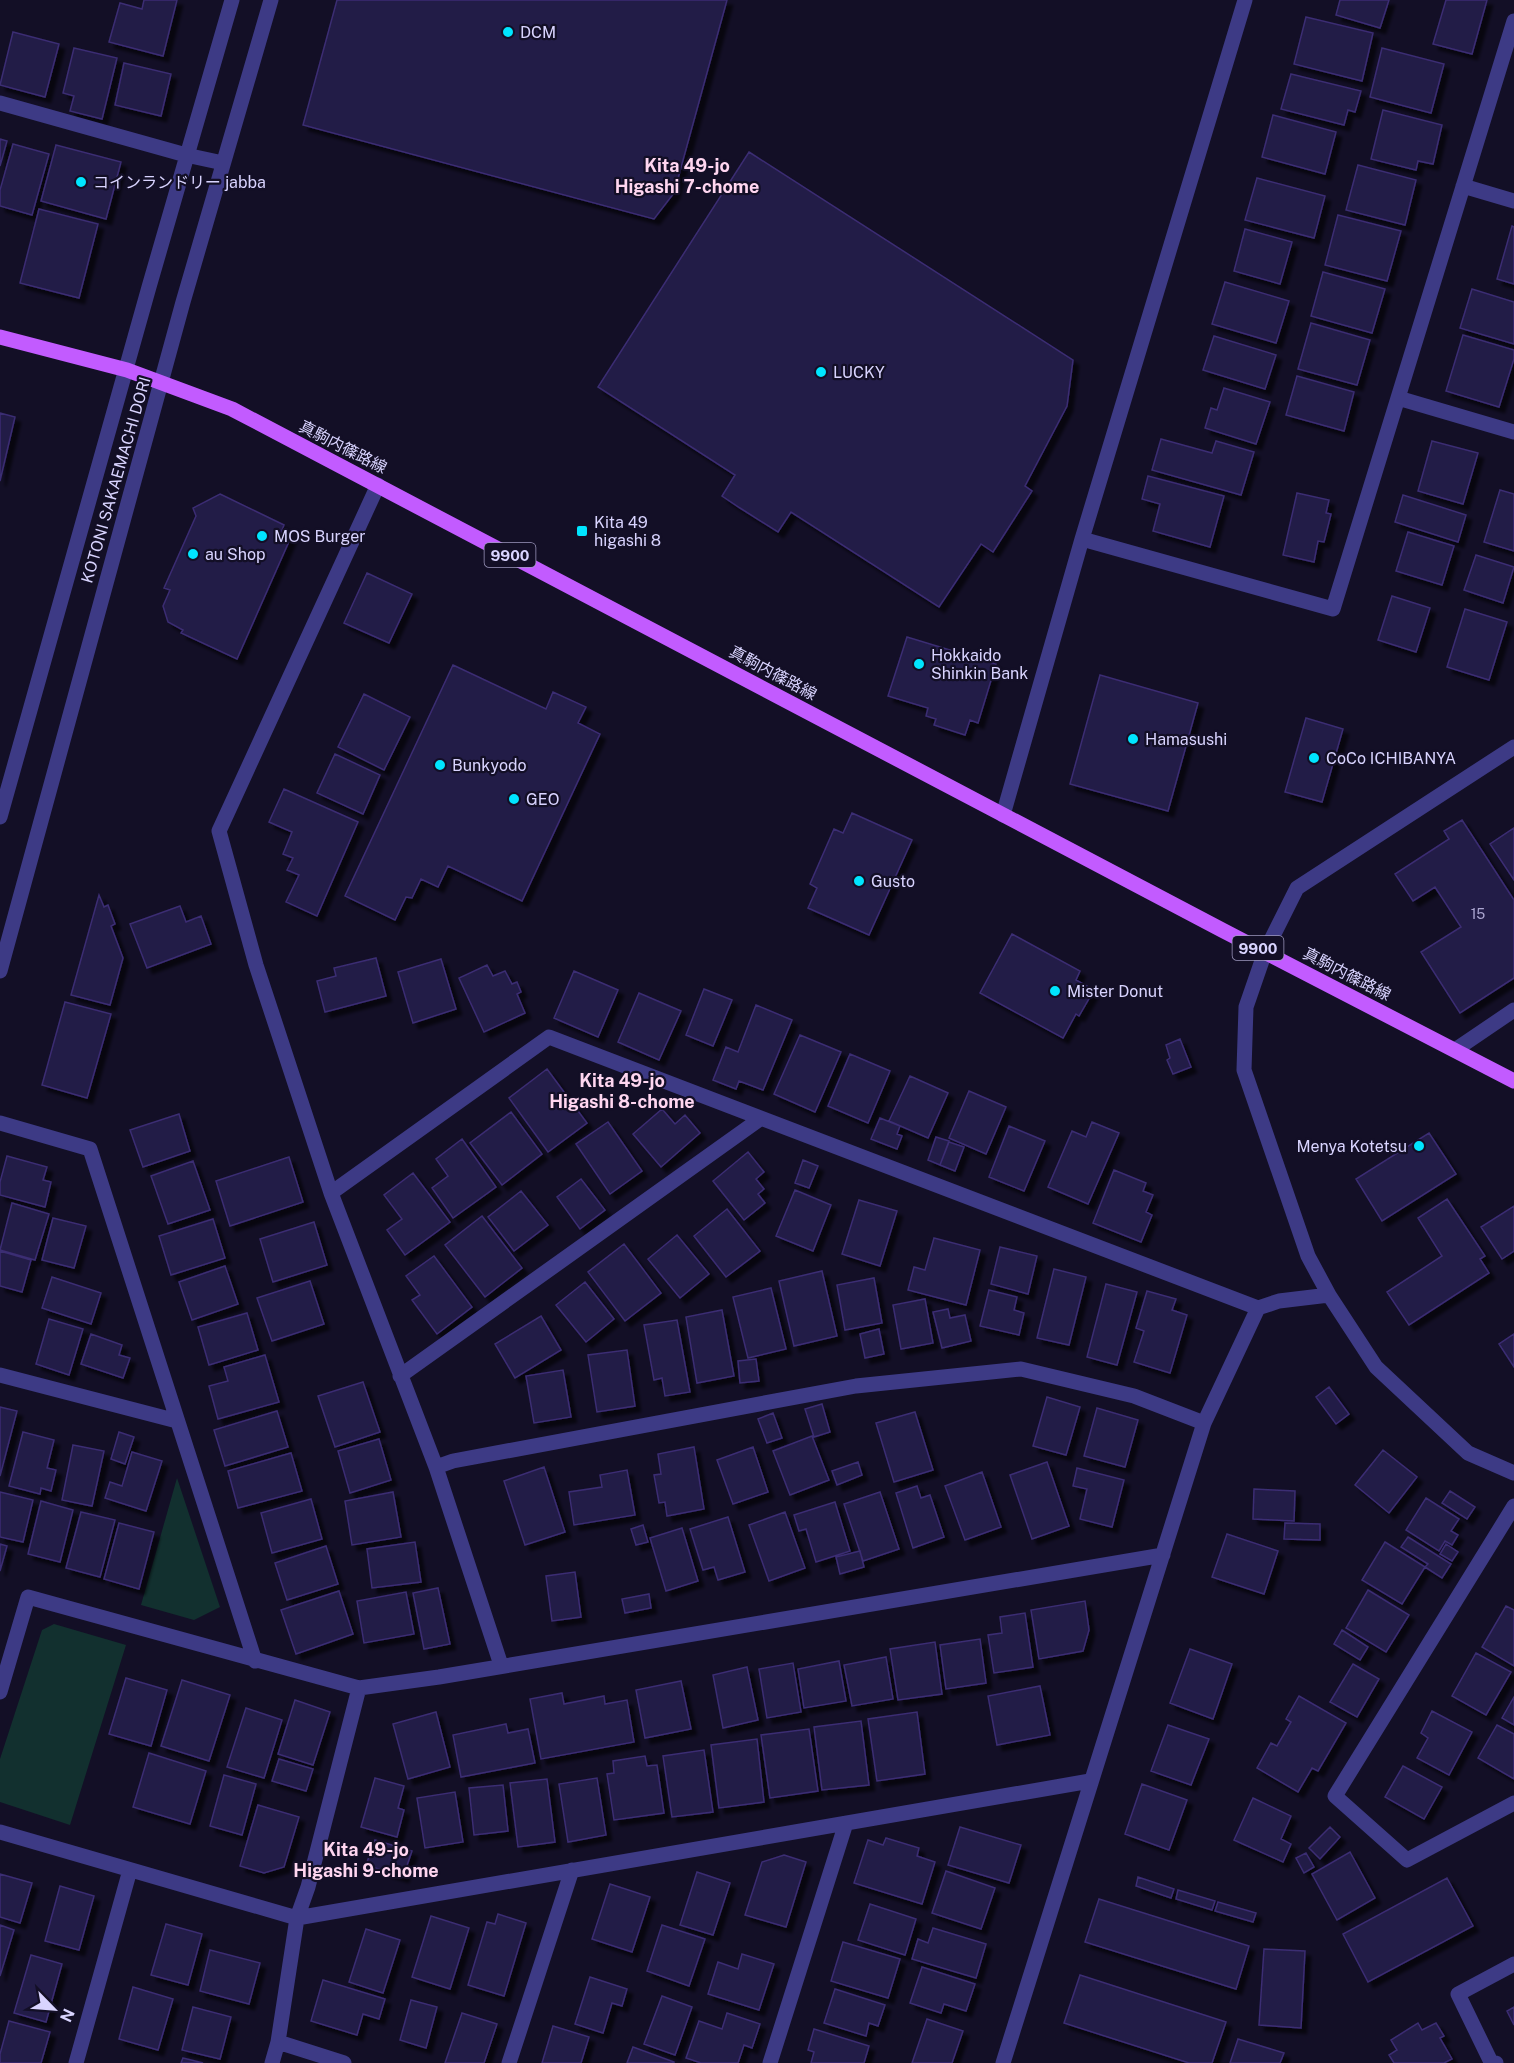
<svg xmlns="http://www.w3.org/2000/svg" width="1514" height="2063" viewBox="0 0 1514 2063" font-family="'Public Sans','Noto Sans JP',sans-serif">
<defs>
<filter id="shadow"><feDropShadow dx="5.5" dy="5.5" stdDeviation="1.5" flood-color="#0009"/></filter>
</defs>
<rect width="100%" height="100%" fill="#130f26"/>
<path fill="#12302f" d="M177,1478L220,1607L194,1620L141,1605Z
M54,1624L126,1645L70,1825L0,1802V1759L42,1630Z"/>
<path fill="#241b47" stroke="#3b2d73" stroke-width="1.5" filter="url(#shadow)" d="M144,0H177L163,56L109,42L120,3L142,9Z
M337,0H727L674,193L654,219L303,125Z
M1340,0H1389L1380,28L1336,15Z
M1446,0H1487L1472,54L1433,44Z
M1306,17L1373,33L1362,81L1294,64Z
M13,32L59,44L45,97L0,85Z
M74,48L117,58L102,119L70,111L74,96L63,93Z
M1382,48L1444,64L1431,113L1370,97Z
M124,63L171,74L161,116L115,105Z
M1291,74L1361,91L1355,112L1348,110L1344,125L1281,109Z
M1383,110L1442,125L1433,164L1418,161L1416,170L1371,159Z
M1273,115L1336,132L1325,174L1262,157Z
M0,139L7,141L0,166Z
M13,144L49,154L32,215L0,206V190Z
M56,145L121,162L106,219L41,201Z
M749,152L1073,360L1067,406L1025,486L1032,491L993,552L981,544L939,607L791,512L778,532L740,508L722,496L735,475L598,387Z
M1358,165L1416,180L1405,225L1346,210Z
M1257,178L1325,196L1314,238L1245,220Z
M39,209L98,224L79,298L20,283Z
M1338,215L1401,231L1387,281L1325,265Z
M1512,226L1514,227V284L1497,279Z
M1245,229L1292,242L1280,284L1234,271Z
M1323,272L1385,289L1372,333L1311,316Z
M1225,282L1289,301L1276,343L1212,324Z
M1472,289L1514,302V344L1460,328Z
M1311,323L1370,340L1357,385L1298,369Z
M1463,335L1514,350V359L1499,407L1446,391Z
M1214,336L1276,355L1265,389L1203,370Z
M1297,376L1354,392L1344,431L1286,415Z
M1224,388L1270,402L1256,444L1205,428L1211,408L1217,410Z
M0,413L15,417L0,481Z
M1161,439L1212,453L1216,441L1254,452L1241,495L1152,470Z
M1432,441L1478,453L1463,504L1418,491Z
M1148,476L1224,496L1210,547L1153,531L1160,504L1142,499Z
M1500,490L1514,494V551L1484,542Z
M1297,493L1329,500L1326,513L1331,514L1324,542L1318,541L1314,562L1283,555Z
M220,494L284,525L281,533L291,537L237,659L181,633L183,630L168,622L163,606L170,590L164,588L196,516L193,508Z
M1403,495L1466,515L1458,542L1395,522Z
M1408,532L1454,546L1442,585L1396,571Z
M1476,555L1514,567L1503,603L1464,590Z
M367,573L412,594L389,643L344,623Z
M1392,596L1430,608L1416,652L1378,640Z
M1465,609L1507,622L1489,680L1447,667Z
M907,637L996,664L978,723L970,720L965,735L934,725L936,719L926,716L928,708L888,696Z
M453,665L546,709L553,692L586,707L578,723L600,734L522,901L448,866L438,887L421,879L412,898L406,897L395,920L345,896Z
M1100,675L1198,703L1168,811L1070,784Z
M364,694L410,717L384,770L338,747Z
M1306,718L1343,729L1322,802L1285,792Z
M335,754L380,775L363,814L317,793Z
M284,789L358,822L317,916L286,902L299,875L287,870L293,858L283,854L292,832L269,822Z
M852,813L912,840L869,935L808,908L817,888L810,884L834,829L843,833Z
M1462,820L1514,900V978L1460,1013L1421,952L1461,927L1435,887L1413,901L1395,874L1449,839L1444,831Z
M1514,828V880L1490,844Z
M99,895L104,907L108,905L115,924L111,926L123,958L110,1005L71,995Z
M180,906L186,922L201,916L211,944L147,968L130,924Z
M1012,934L1080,971L1076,980L1094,990L1079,1016L1076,1014L1063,1038L980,993Z
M376,958L386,996L325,1012L317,981L336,976L334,968Z
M441,959L456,1009L413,1023L398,972Z
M487,965L493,976L505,971L512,984L517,982L521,992L517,994L525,1013L484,1032L459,978Z
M574,971L618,990L598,1037L554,1018Z
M704,989L732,1000L713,1046L686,1035Z
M639,993L681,1011L659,1060L618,1042Z
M65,1002L111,1014L87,1098L42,1085Z
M756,1005L792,1020L763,1090L739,1081L736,1089L713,1080L726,1047L738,1052Z
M800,1035L841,1052L815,1112L774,1094Z
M1180,1039L1191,1067L1173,1074L1167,1060L1170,1058L1166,1045Z
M850,1054L890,1071L868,1123L828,1106Z
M547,1069L587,1123L548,1152L509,1098Z
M910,1076L948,1093L928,1138L889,1121Z
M969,1091L1006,1107L986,1154L949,1138Z
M662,1109L675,1124L685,1115L700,1133L661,1167L633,1134Z
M511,1112L542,1154L502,1185L470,1143Z
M179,1114L190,1151L143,1167L130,1130Z
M880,1118L900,1126L897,1134L902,1136L897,1149L871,1139Z
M608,1122L642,1171L610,1194L576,1144Z
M1092,1122L1119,1133L1088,1204L1048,1187L1072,1131L1086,1137Z
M1009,1126L1045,1141L1024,1191L989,1177Z
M1429,1133L1456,1174L1382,1221L1356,1179Z
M936,1137L949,1141L940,1165L928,1160Z
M462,1139L496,1187L453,1218L432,1188L448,1176L436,1159Z
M949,1142L964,1147L955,1171L940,1165Z
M748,1152L764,1172L756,1179L764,1189L758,1194L765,1203L744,1220L713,1181Z
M7,1156L47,1167L43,1180L51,1182L45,1207L0,1195V1182Z
M289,1157L303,1202L230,1226L216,1181Z
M803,1160L818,1166L809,1188L795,1183Z
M193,1161L210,1210L168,1224L151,1176Z
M1114,1170L1146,1183L1143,1191L1153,1195L1146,1212L1152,1215L1141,1242L1093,1223Z
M413,1173L450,1222L405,1255L387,1230L402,1219L384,1195Z
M581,1179L605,1210L580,1229L557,1197Z
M795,1190L831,1205L813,1251L776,1236Z
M521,1191L548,1225L514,1251L488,1217Z
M1447,1199L1485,1256L1480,1259L1489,1273L1409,1325L1387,1292L1442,1256L1418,1218Z
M859,1200L897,1211L880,1266L842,1254Z
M12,1203L49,1214L35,1260L0,1250Z
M1514,1206V1251L1502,1259L1481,1227Z
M727,1209L760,1251L726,1277L694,1236Z
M482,1216L522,1268L485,1297L445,1245Z
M53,1218L86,1226L74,1268L42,1260Z
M213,1219L225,1258L171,1275L159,1236Z
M314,1222L327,1265L273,1282L260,1239Z
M677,1235L709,1274L680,1298L648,1259Z
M934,1238L980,1250L966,1305L908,1290L914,1267L925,1270Z
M624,1244L661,1293L625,1321L588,1272Z
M1000,1247L1037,1256L1028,1294L991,1284Z
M0,1251L31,1260L22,1292L0,1286Z
M434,1256L472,1307L437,1334L412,1300L420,1295L406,1276Z
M225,1266L238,1304L192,1320L179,1282Z
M1054,1269L1086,1277L1069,1345L1037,1338Z
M822,1271L837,1336L794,1346L779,1281Z
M52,1277L101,1293L91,1324L42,1308Z
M874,1278L882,1323L845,1330L837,1285Z
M310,1281L324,1324L272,1341L257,1298Z
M585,1282L614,1319L586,1342L556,1305Z
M1106,1284L1137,1292L1117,1365L1087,1357Z
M771,1288L786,1349L748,1358L733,1297Z
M989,1290L1017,1297L1014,1310L1024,1313L1019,1335L980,1326Z
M1147,1291L1176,1299L1172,1310L1187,1315L1170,1373L1134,1362L1144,1331L1136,1328Z
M925,1299L933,1343L901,1349L893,1305Z
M948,1309L950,1318L965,1315L971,1341L942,1348L933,1312Z
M722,1310L734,1376L697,1383L686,1317Z
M247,1313L258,1350L209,1365L198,1327Z
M541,1316L561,1350L515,1378L495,1344Z
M49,1319L83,1329L69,1375L36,1364Z
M677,1320L690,1392L665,1396L662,1378L654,1380L644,1325Z
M879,1329L884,1354L865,1358L860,1334Z
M91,1334L122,1345L119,1355L130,1358L123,1378L81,1364Z
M1514,1334V1367L1499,1344Z
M627,1350L635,1406L597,1412L588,1355Z
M265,1355L279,1402L218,1419L209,1386L228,1381L224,1367Z
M756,1359L759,1381L740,1383L738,1361Z
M563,1370L571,1417L534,1423L526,1376Z
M363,1382L380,1432L335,1447L318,1396Z
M1329,1387L1349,1414L1336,1424L1316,1397Z
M1047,1397L1080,1407L1066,1455L1033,1446Z
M822,1404L830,1432L814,1437L805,1409Z
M0,1407L17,1411L0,1476Z
M1097,1408L1138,1420L1125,1467L1084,1456Z
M277,1411L288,1447L225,1466L214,1430Z
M915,1412L933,1470L894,1482L876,1423Z
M773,1413L782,1438L767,1443L758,1419Z
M23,1432L54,1440L47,1468L56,1470L51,1491L41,1488L40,1494L9,1486Z
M119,1432L134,1437L125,1464L111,1459Z
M812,1436L829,1480L790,1495L773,1451Z
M379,1439L391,1480L350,1493L338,1451Z
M73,1445L104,1451L92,1506L62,1500Z
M694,1447L704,1509L667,1516L665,1502L659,1503L654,1475L661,1474L658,1454Z
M753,1447L768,1492L733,1504L717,1460Z
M1383,1450L1417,1477L1389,1513L1355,1485Z
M132,1452L162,1461L146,1511L105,1498L110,1482L122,1486Z
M291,1453L302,1491L238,1508L228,1471Z
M858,1462L862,1475L837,1485L832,1471Z
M1047,1462L1069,1526L1032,1539L1010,1475Z
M544,1467L565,1532L525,1545L504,1481Z
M1077,1468L1124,1480L1112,1527L1080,1519L1087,1489L1073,1486Z
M627,1470L635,1515L574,1525L569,1492L602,1487L600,1475Z
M982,1472L1001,1527L965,1540L945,1486Z
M917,1486L921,1498L930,1495L944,1537L913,1548L896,1493Z
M1254,1489L1295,1491L1294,1521L1253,1519Z
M1450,1491L1475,1507L1467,1519L1442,1503Z
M0,1492L33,1500L23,1542L0,1537Z
M393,1492L401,1537L352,1545L345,1501Z
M880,1492L899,1549L863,1561L844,1504Z
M1426,1498L1459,1519L1451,1531L1458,1535L1452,1545L1445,1541L1439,1551L1406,1530Z
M311,1499L322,1539L272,1553L261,1513Z
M41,1501L73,1510L60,1562L28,1554Z
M835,1502L850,1551L816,1562L806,1529L799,1531L794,1515Z
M81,1512L115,1520L100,1577L66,1568Z
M785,1512L805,1568L769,1581L749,1525Z
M728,1517L745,1572L718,1580L714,1567L703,1570L690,1529Z
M119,1523L154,1532L139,1589L104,1579Z
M1285,1523L1320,1524V1540L1284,1539Z
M643,1525L648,1542L636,1545L631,1529Z
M682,1528L698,1581L666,1591L650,1538Z
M1227,1534L1278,1551L1264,1594L1212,1577Z
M1408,1537L1451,1564L1442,1578L1425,1567L1428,1564L1401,1547Z
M415,1542L421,1582L372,1588L367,1549Z
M1385,1542L1425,1567L1402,1604L1362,1580Z
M0,1544L7,1546L0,1571Z
M1446,1544L1458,1552L1452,1561L1440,1554Z
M326,1546L338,1584L287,1600L275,1563Z
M860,1551L864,1567L840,1574L836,1557Z
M575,1572L581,1617L552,1621L546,1576Z
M438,1588L450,1644L424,1649L413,1593Z
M1368,1590L1409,1615L1386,1652L1346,1628Z
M339,1591L353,1634L296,1654L281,1610Z
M406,1592L414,1634L364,1643L357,1601Z
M649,1594L651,1608L625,1613L622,1599Z
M1085,1601L1089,1630L1083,1651L1039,1659L1031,1610Z
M1506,1606L1514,1610V1666L1482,1647Z
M1025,1613L1033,1667L994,1673L988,1635L1002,1633L1000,1617Z
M1342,1630L1368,1647L1360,1660L1334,1644Z
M980,1639L986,1683L946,1689L940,1645Z
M935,1642L942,1694L898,1700L890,1649Z
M1190,1649L1232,1664L1213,1719L1170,1703Z
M1476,1653L1511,1672L1486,1715L1452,1696Z
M886,1657L893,1699L852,1706L844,1665Z
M839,1661L846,1701L804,1708L798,1669Z
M793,1663L801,1712L767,1718L759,1669Z
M1353,1664L1379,1679L1357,1717L1330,1702Z
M747,1667L758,1720L723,1728L713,1675Z
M126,1678L167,1690L151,1746L109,1734Z
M182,1680L230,1695L209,1761L161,1746Z
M681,1681L691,1729L645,1738L636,1690Z
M1040,1686L1050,1735L997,1745L988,1696Z
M562,1693L564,1704L604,1696L605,1704L627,1700L634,1742L541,1759L530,1699Z
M1299,1696L1346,1723L1318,1771L1312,1768L1298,1792L1257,1768L1271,1743L1277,1746L1291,1722L1286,1719Z
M1514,1697V1725L1502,1718Z
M295,1700L330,1712L313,1765L278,1754Z
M246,1708L282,1720L264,1778L227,1767Z
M1432,1711L1472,1732L1449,1775L1417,1758L1428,1738L1421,1733Z
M436,1712L450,1767L408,1779L393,1724Z
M917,1712L925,1774L877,1781L868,1719Z
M861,1721L869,1785L822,1790L814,1727Z
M506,1724L508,1733L528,1729L535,1763L461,1777L453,1735Z
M1168,1725L1209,1739L1191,1785L1151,1771Z
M1497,1725L1514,1734V1779L1478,1758Z
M809,1729L818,1791L770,1798L761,1735Z
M757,1739L764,1802L719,1808L711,1745Z
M704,1750L713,1812L672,1817L663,1756Z
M149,1753L206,1771L190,1824L133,1807Z
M645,1756L647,1766L657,1765L664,1813L614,1820L607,1774L614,1773L613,1761Z
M279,1759L313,1769L306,1791L272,1781Z
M1403,1766L1442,1787L1424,1819L1385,1797Z
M224,1775L256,1784L242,1835L210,1826Z
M375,1778L404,1786L398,1808L404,1810L397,1837L361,1827Z
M597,1778L606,1835L568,1842L559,1784Z
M547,1779L555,1842L518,1847L510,1783Z
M1142,1784L1187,1800L1169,1850L1125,1834Z
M503,1785L508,1831L474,1835L469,1788Z
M455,1792L463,1842L425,1848L417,1798Z
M1253,1798L1291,1816L1281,1839L1291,1844L1283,1862L1234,1840Z
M258,1805L299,1817L284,1867L264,1873L240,1866Z
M960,1827L1021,1845L1009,1883L948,1865Z
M1330,1827L1340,1837L1320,1859L1309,1848Z
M886,1838L919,1848L917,1856L935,1862L922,1904L854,1883L868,1840L883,1845Z
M375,1840L412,1851L403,1877L366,1865Z
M1350,1852L1375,1898L1337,1920L1312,1874Z
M1306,1853L1314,1867L1304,1873L1296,1858Z
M784,1855L806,1862L786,1927L745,1915L762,1862Z
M946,1871L995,1888L981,1929L932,1913Z
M697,1872L730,1883L713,1935L680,1925Z
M0,1874L32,1883L20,1923L0,1917Z
M1138,1877L1174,1889L1171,1898L1136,1886Z
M1447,1878L1473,1926L1368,1982L1343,1934Z
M610,1884L650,1897L632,1952L592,1939Z
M60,1886L94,1896L79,1950L45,1941Z
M1178,1890L1215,1901L1212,1910L1176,1899Z
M1099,1899L1249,1946L1236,1989L1085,1942Z
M1218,1902L1256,1913L1253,1922L1215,1911Z
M870,1904L916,1919L905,1955L858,1940Z
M498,1914L526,1923L504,1996L468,1985L487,1922L495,1924Z
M431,1916L469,1928L450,1989L412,1977Z
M166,1924L202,1934L188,1985L151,1975Z
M0,1925L14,1930L0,1976Z
M662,1925L705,1939L689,1986L647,1971Z
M933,1928L986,1944L976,1978L912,1959L918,1939L928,1943Z
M366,1929L400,1940L383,1993L349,1982Z
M843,1942L900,1959L888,1998L831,1981Z
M1264,1949L1305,1951L1301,2028L1259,2025Z
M210,1950L260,1963L249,2004L200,1991Z
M742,1954L774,1964L759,2010L708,1994L718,1962L738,1969Z
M31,1955L62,1964L46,2022L14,2013Z
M922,1967L975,1984L966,2011L944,2004L941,2013L910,2003Z
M1080,1975L1226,2022L1212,2063H1189L1064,2023Z
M590,1977L627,1989L622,2006L612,2003L603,2033L575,2024Z
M323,1980L385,1999L379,2019L363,2014L357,2035L311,2021Z
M133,1987L173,1999L158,2050L119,2039Z
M835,1989L885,2005L878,2026L869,2023L866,2036L824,2023Z
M662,1996L692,2007L675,2055L644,2044Z
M411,2000L437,2007L426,2048L400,2040Z
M193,2007L231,2017L220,2059L182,2050Z
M1514,2007V2025L1507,2011Z
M462,2013L497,2024L484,2063H445Z
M727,2013L760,2024L752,2048L744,2045L738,2063H701L686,2058L699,2021L722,2029Z
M927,2019L963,2031L952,2063H912Z
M9,2021L50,2032L41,2063H0V2054Z
M1418,2023L1422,2030L1436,2023L1444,2036L1440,2038L1452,2059L1444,2063H1394L1389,2055L1397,2050L1391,2040Z
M553,2026L589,2037L581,2063H542Z
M814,2029L869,2046L864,2063H811L814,2052L808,2050Z
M1238,2039L1284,2053L1280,2063H1230Z
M633,2047L674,2062V2063H627Z
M183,2058L203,2063H181Z"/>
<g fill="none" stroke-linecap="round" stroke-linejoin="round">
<path stroke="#3d3a85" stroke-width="15" d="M0,103L186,155L223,163
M1463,186L1514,201
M1398,398L1514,432
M378,485L219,831L256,965L331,1193L436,1467L501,1665
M1082,539L1333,609L1514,21
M1514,747L1297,888L1265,952L1246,1007L1244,1070L1308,1256L1329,1295L1376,1367L1468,1453L1514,1473
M1003,815L1082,539L1245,0
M0,817L149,287L232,0
M0,971L183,302L271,0
M1455,1050L1514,1010
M0,1123L90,1149L255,1661
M331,1193L549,1037L1258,1308
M0,1375L177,1421
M400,1376L760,1119
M436,1467L453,1461L856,1386L1021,1369L1134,1396L1204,1423
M1514,1506L1335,1796L1407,1860L1514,1803
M0,1692L28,1597L359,1688L439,1677L1163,1555
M0,1832L297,1918L1090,1781
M278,2042L344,2063
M76,2063L130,1870
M272,2063L278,2042L297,1918L308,1887L359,1688
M509,2063L572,1870
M770,2063L846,1823
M1003,2063L1204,1423L1258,1308L1279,1301L1329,1295
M1496,2063L1491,2062L1458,1994L1514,1964"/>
<path stroke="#c25bff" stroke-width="15" d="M0,337L127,370L232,409L1222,930L1514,1081"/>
</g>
<g fill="#00e5ff" stroke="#130f26" stroke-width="2">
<circle cx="508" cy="32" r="6"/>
<circle cx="81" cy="182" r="6"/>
<circle cx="821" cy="372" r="6"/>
<rect x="576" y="525" width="12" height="12" rx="3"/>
<circle cx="262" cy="536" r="6"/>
<circle cx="193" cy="554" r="6"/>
<circle cx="919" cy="664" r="6"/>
<circle cx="1133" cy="739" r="6"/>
<circle cx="1314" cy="758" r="6"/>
<circle cx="440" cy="765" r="6"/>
<circle cx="514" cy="799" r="6"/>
<circle cx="859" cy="881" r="6"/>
<circle cx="1055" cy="991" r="6"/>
<circle cx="1419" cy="1146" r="6"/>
</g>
<g text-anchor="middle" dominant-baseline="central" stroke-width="4.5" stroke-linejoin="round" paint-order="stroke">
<g font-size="14" fill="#aca6d1">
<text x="1478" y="914">15</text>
</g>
<g fill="#130f26" stroke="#9e99be" stroke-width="1.5">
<rect x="484.5" y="543" width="51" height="24" rx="4.5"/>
<rect x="1232.5" y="936" width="51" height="24" rx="4.5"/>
</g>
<g font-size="15" font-weight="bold" fill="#d9d4ff">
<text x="510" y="555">9900</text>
<text x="1258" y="948">9900</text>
</g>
<g font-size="16" fill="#d9d4ff" stroke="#130f26" text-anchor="start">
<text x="520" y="32">DCM</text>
<text x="93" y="182">コインランドリー jabba</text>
<text x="833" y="372">LUCKY</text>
<text x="594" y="522">Kita 49<tspan x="594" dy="18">higashi 8</tspan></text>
<text x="274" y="536">MOS Burger</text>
<text x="205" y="554">au Shop</text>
<text x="931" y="655">Hokkaido<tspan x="931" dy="18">Shinkin Bank</tspan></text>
<text x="1145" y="739">Hamasushi</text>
<text x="1326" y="758">CoCo ICHIBANYA</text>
<text x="452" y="765">Bunkyodo</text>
<text x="526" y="799">GEO</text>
<text x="871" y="881">Gusto</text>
<text x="1067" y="991">Mister Donut</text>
<text x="1407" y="1146" text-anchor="end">Menya Kotetsu</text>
</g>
<g font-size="16" fill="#d9d4ff" stroke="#130f26">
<text transform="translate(343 447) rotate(27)">真駒内篠路線</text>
<text transform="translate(116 480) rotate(-74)">KOTONI SAKAEMACHI DORI</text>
<text transform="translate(773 673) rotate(28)">真駒内篠路線</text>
<text transform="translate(1347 974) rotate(27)">真駒内篠路線</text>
</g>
<g font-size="18" font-weight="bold" fill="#ffd6f0" stroke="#130f26">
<text x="687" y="165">Kita 49-jo<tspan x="687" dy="21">Higashi 7-chome</tspan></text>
<text x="622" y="1080">Kita 49-jo<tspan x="622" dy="21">Higashi 8-chome</tspan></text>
<text x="366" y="1849">Kita 49-jo<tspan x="366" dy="21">Higashi 9-chome</tspan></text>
</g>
</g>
<g transform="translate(54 2009) rotate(115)" stroke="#130f26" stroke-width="4.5" paint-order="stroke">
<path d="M0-4.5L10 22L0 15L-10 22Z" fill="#d9d4ff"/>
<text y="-9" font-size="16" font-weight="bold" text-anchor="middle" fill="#d9d4ff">N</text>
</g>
</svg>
